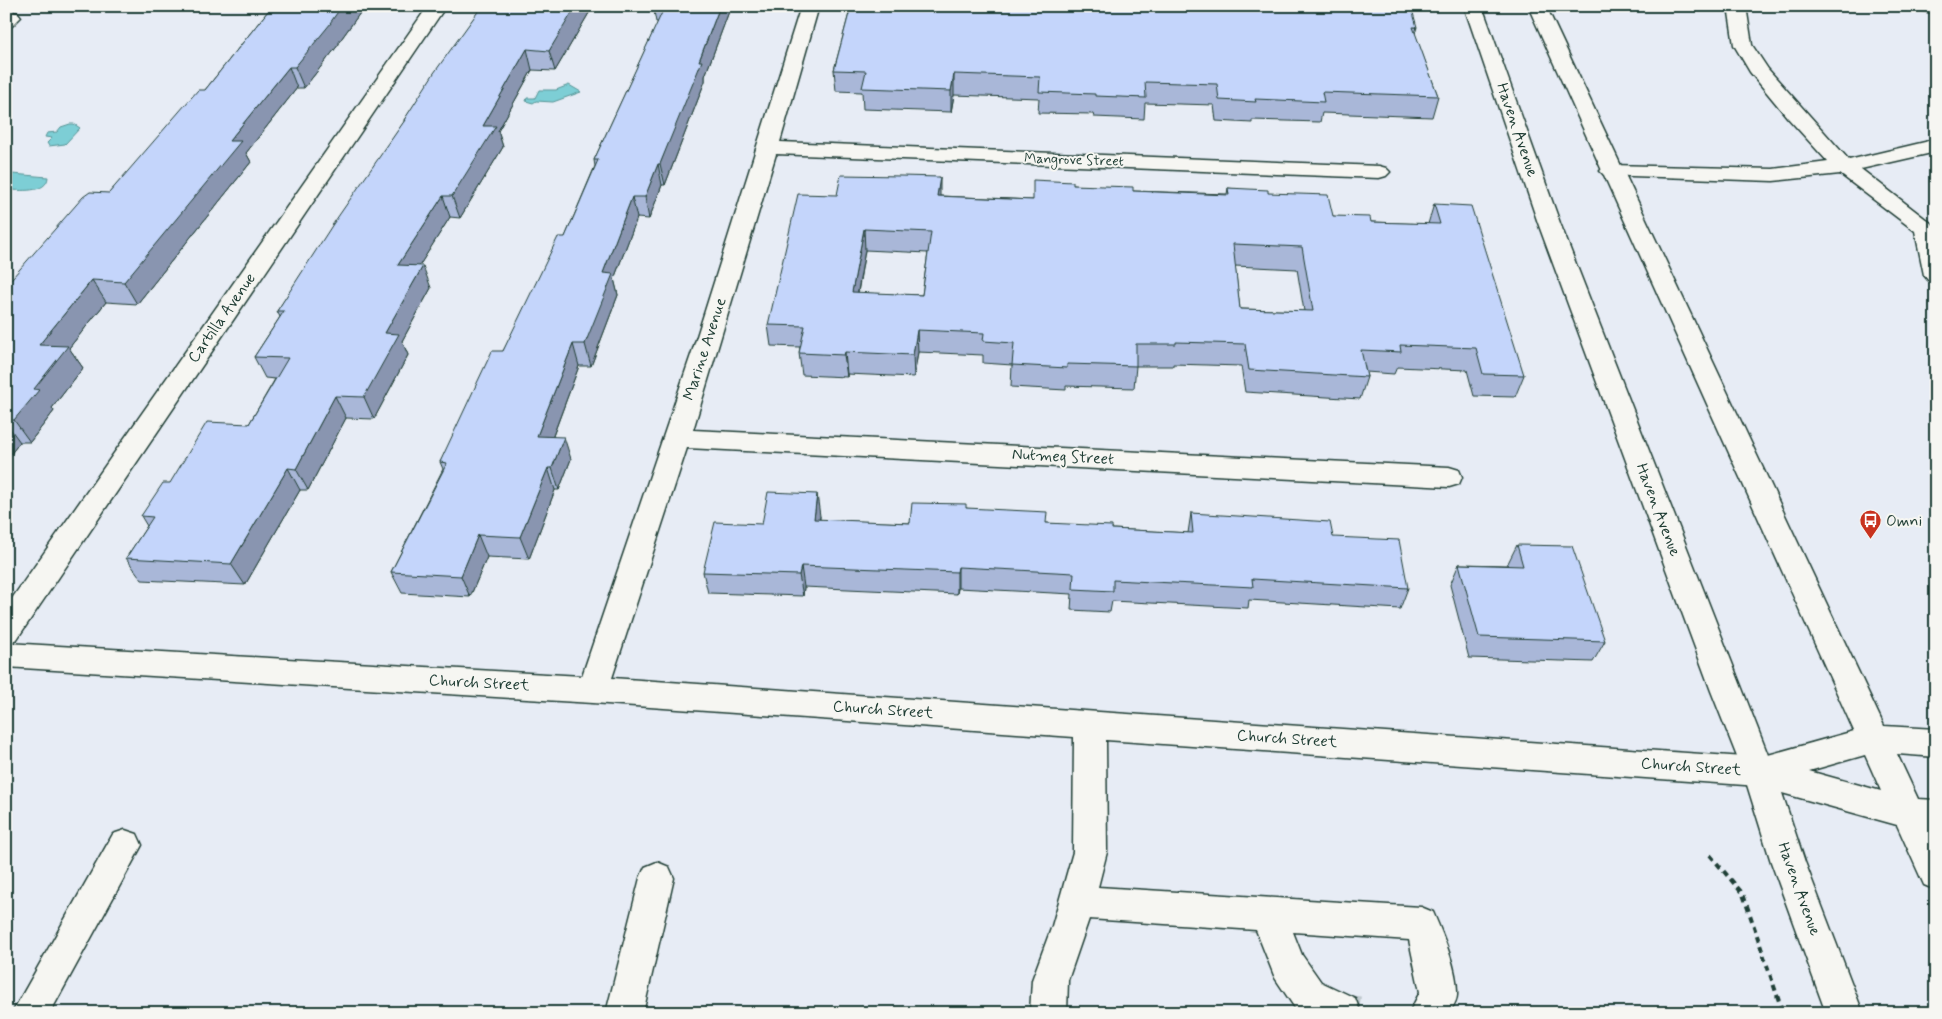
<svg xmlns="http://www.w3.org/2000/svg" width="1942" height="1019" viewBox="0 0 1942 1019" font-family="Mynerve,sans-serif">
<rect width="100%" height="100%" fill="#e7ecf5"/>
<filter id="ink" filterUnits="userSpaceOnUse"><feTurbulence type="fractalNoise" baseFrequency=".02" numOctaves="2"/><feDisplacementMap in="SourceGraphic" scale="10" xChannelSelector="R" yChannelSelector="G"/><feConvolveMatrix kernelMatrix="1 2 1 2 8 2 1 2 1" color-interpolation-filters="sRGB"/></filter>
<g filter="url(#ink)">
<path fill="#7dced5" stroke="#579495" d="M569,85L581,92L553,102L536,101L533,103L526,101L527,98H535L539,90H556Z
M70,124H74L80,128L65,144L49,146L47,143L52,138L45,137L47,133L57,132L61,127Z
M12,174L48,177C47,194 19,190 6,190V175Z"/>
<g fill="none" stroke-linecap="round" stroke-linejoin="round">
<path stroke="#bfc9ce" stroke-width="33" stroke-dasharray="33 16" stroke-linecap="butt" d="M1342,1011L1359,1013"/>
<defs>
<path id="minor" d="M428,6H446L17,639L7,643L582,676L693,349L801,6H819L780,142L1379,166L1386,168L1390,172L1386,176L1379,178L776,154L693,430L1449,467L1459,470L1462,477L1459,484L1449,487L687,448L612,678L1759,758L1770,762L1775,772L1770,782L1759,786L1106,740L1107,852L1098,887L1421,907L1433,912C1443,935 1458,970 1457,995C1457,1001 1452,1008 1449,1013H1409L1420,992L1409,940L1293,932L1302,955L1321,982L1355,998L1360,1011L1305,1013L1295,1008L1275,978L1256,930L1089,919L1068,980L1067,1013H1030L1032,980L1052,926L1073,852L1074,737L593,703L6,667V607Z
M1728,6H1746L1752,45L1768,69L1849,160L1925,142L1936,138V152L1861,169L1936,227V282L1928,280L1924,275L1915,231L1840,174L1773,181L1604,175L1600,171L1604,167L1611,165L1773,169L1828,162L1787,117L1750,72L1734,45Z
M1917,6H1936V14L1920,10Z
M12,12L18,13L21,17L12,26L6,27V13Z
M125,830L137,834L142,845L50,1013H12L113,834Z
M657,862L669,867L674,878L643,1013H606L640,878L645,867Z"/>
<path id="major" d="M1464,6H1482L1560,223L1768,755L1854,731L1528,6H1546L1884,726L1936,729V757L1897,754L1918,799L1936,800V830H1933L1936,836V890L1924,885L1897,825L1782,793L1805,862L1863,1013H1826L1771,862L1743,772L1711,691L1538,223ZM1865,755L1881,791L1809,771Z"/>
</defs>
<use href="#minor" stroke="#1f3d34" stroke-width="3"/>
<use href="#major" stroke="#1f3d34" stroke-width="3"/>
<path stroke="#1f3d34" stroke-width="4" stroke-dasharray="6 4.5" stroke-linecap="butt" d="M1710,855L1743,894L1783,1013"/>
<use href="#minor" fill="#f6f6f2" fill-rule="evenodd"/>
<use href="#major" fill="#f6f6f2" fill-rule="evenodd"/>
</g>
<path fill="#a9b7d8" stroke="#1f3d34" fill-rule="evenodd" d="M272,6H365L339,42V44L304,88H297L246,153L251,162L137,304L106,302L69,348L83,368L52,408L54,411L30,442H20L6,460V285L109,193L205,90Z
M482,6H588L589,13L555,71L532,70L498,131L503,147L460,218L450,217L419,266L431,288L402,341L408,355L374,419L346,418L308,490H300L245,585L142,580L126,558L147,526L141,516L170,483L249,424L275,379L265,378L254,357L280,317L277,311L404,122V120Z
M653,6H731L705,76V81L665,185H662L649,219L637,218L614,279L618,295L591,366H579L553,436L571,459L559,490H555L529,559L487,557L470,597L402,593L391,572L443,469L440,462L503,351L565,237L595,166L594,160L658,22H656Z
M851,6L1417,27L1415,34L1438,96L1432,117L1322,113L1320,122L1252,120V123L1216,121L1214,105L1145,103L1144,119L1094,117L1093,114L1038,113L1039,98L954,95L951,112L863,109L862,92L836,91L834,70Z
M1073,185L1133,191L1227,194L1228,188L1268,193L1333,216L1371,222L1428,224L1434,204L1524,375L1515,397L1474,396L1467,370L1397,367L1394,374L1366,372L1367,377L1360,399L1245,392L1241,366L1173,364V366H1136L1134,388L1066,386V390L1011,387L1012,365L983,363V355L918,352L914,377L847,374V377L802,375L799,353L800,347L771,346L768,325L837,195L940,196L1033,200ZM865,250L928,253L922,295L858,293ZM1235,266L1297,269L1304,311L1240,309Z
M966,508L1046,523L1112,529L1188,533L1191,513L1333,537L1408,588L1400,609L1249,600L1248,608L1112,601L1110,612L1071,610L1072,594L958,588L957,594L804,587L803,596L708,593L703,572L762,524L820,516V520L910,523Z
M1517,545L1605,641L1593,662L1469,658L1450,585L1459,564L1507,565Z"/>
<path fill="#8995b0" stroke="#1f3d34" d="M342,6H365L339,42V44L304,88L295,67Z
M574,6H588L589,13L555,71L549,51Z
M720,6H731L705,76V81L665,185L660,164Z
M527,49L532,70L498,131L503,147L460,218L452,196L483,126Z
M289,67L297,88L246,153L251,162L137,304L124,282L229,141Z
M954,74V95L951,112V91Z
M658,164L662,185L649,219L645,197Z
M940,177V199L937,196Z
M443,196L450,217L406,287L398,265Z
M632,197L637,218L614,279L618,295L591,366L585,344L603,273Z
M864,229L865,250L854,314L852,292Z
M423,266L431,288L402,341L408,355L374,419L364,397L385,333Z
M92,280L106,302L69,348L83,368L52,408L54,411L30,442L14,420L34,389L39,345Z
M917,330L918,352L914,377L913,355Z
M573,344L579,366L545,457L537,436Z
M845,352L847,374V377L844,355Z
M335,396L346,418L308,490L296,469Z
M6,423L20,442L6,460Z
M564,437L571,459L559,490L552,468Z
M288,468L300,490L245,585L231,564Z
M548,468L555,490L529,559L520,537Z
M817,494L820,516L817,541L814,519Z
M478,535L487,557L470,597L461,576Z
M801,566L804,587L803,596L799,575Z
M958,567V588L957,594V572Z"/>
<path fill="#c4d5fb" stroke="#1f3d34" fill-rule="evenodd" d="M272,6H342L330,23H331L295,67H289L229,141H241L124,282L92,280L39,345L68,346L34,389L39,390L14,420H6V285L83,197L90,192L109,193L198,90H205Z
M482,6H576L549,51L527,49L483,126H496L452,196H443L398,265L423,266L385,333L399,334L364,397L335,396L296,469L288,468L231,564L126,558L153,517L141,516L163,483H170L207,422L249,424L288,358L254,357L284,311H277L333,224L405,120H404L434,73Z
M665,6H720L699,61H702L660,164H658L645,197H632L603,273L613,274L585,344H573L537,436L564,437L552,468H548L520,537L478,535L461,576L391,572L447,463L440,462L492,351H503L558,237H565L598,160H594Z
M851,6H1411L1417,27H1413L1438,96L1322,92L1324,102L1255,99L1256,102L1219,100L1217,84L1145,82L1146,98L1095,96V94L1039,92L1040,77L954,74L951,91L862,88L866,71L834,70Z
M841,175L901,176L940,177L937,196L1033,200V180L1073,182V185L1133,187V191L1229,195L1228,188L1268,190V193L1328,195L1333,216L1370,217L1371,222L1440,224L1434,204L1471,206L1524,375L1483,374L1476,348L1400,345L1401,352L1361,350L1367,377L1249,370L1245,344L1176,342V344H1136V366L1067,364V368L1012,365L1014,343L983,341L984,333L917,330L913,355L845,352L844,355L799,353L805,326L768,325L798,194L837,195ZM864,229L931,232L922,295L852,292ZM1233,244L1302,247L1313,311L1240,309Z
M768,492L817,494L814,519L910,523L912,503L966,504V508L1047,512L1046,523L1112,526V529L1193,533L1191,513L1330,522L1333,537L1399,540L1408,588L1252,579L1253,587L1113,580V591L1073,589L1074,573L958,567L957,572L801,566L799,575L703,572L715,522L762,524Z
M1517,545L1572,546L1605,641L1479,637L1459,564L1523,566Z"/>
</g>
<defs>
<symbol id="bus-pin" viewBox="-11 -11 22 30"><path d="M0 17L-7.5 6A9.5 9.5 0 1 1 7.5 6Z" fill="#c8321e" stroke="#f6f6f2"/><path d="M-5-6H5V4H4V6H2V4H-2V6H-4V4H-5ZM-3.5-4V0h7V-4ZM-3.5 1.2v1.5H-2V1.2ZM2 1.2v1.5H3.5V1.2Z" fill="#fff"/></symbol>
</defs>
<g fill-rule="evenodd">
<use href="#bus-pin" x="1858" y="508" width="25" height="34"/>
</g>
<g text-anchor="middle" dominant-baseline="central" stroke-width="4" stroke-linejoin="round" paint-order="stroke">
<g font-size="14" fill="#1f3d34" stroke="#f6f6f2">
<text transform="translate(1074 160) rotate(2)">Mangrove Street</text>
</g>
<g font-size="16" fill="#1f3d34" stroke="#f6f6f2">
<text transform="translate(1517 130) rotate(71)">Haven Avenue</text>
<text transform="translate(222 318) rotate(-55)">Cartilla Avenue</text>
<text transform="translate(705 349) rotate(-72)">Marine Avenue</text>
<text transform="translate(1063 457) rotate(3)">Nutmeg Street</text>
<text transform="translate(1658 510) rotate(69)">Haven Avenue</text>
<text transform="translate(479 683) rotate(3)">Church Street</text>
<text transform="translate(883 710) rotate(4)">Church Street</text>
<text transform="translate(1287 739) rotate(4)">Church Street</text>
<text transform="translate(1691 767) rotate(4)">Church Street</text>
<text transform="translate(1799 889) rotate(70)">Haven Avenue</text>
</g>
<g font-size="16" fill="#1f3d34" stroke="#f6f6f2" text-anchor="start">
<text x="1886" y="521">Omni</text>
</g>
</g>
<rect width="1942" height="1019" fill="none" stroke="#f6f6f2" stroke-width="25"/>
<rect x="12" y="12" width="1917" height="994" fill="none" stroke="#1f3d34" stroke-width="2" filter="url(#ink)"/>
</svg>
